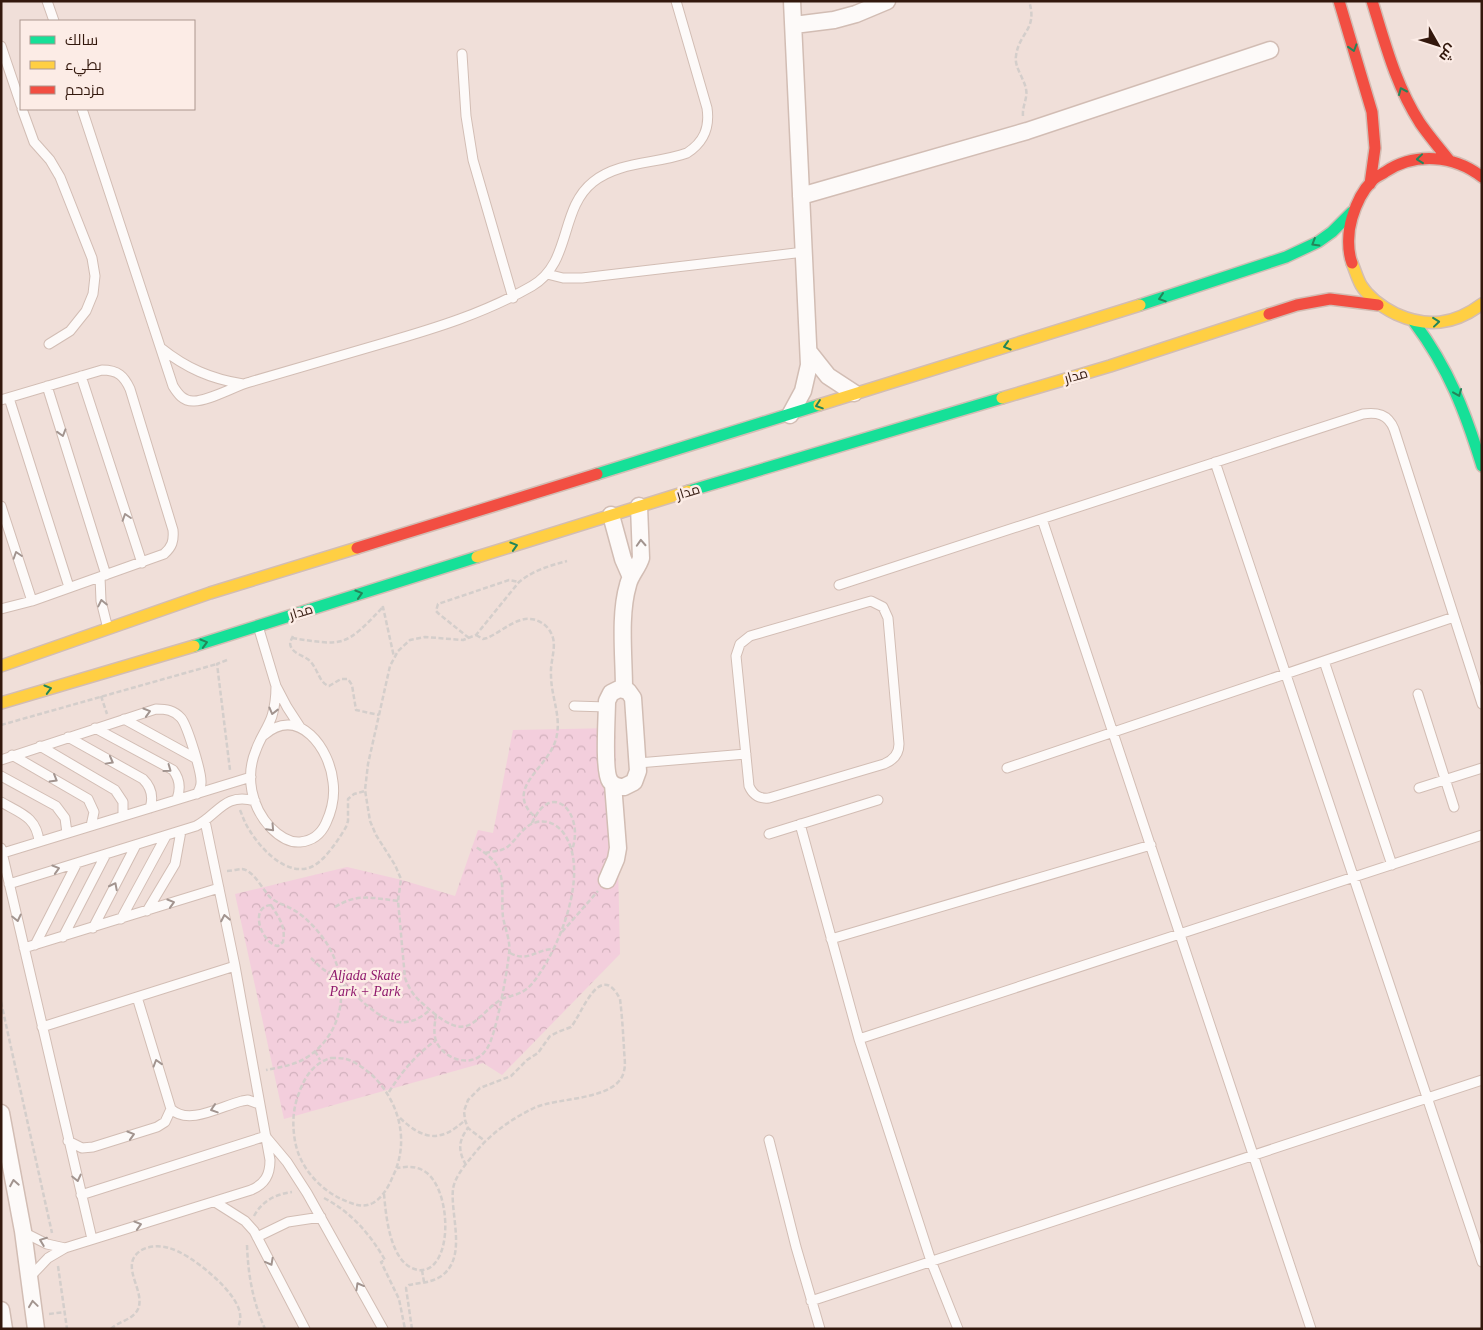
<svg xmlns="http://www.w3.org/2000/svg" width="1483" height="1330" viewBox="0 0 1483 1330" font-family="'Times New Roman',Cairo,serif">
<defs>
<pattern id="forest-crowns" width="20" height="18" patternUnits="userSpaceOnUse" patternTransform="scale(1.25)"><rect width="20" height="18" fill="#f3cedc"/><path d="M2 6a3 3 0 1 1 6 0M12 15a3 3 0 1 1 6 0" fill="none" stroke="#d1b0bc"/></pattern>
</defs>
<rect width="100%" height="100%" fill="#f0dfd9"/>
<path fill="url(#forest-crowns)" d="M615,728L620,954L502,1075L483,1063L284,1119L235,894L347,867L402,880L455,896L478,830L493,833L513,730Z"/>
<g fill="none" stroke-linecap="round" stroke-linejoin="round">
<defs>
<path id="lane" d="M47,1L54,21
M1,46L21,105
M462,54L466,116L473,160L513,298
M22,109L34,142L50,160L60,177L92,258L95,276L93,294L86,311L70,331L49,344
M82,109L173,386C178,394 183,401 193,401C207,402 235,386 250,382C295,369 339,356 384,343C436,328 485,313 532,286C572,263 559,209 593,182C619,161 657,164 687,153C704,142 710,128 707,108L676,1
M547,274L563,278H582L804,252
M161,348C186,368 211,379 243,384
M81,376L142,563
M47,386L106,575
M9,398L69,587
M1,400L102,370C118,370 124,376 130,389L173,530C174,541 172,547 164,554L32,601L1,609
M1215,462L1482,1262
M1,506L32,601
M1042,519L1311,1329
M100,577L101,601L108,629
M839,585L1363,414C1377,412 1388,414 1394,429L1482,704
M871,601L883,607L888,618L899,744C899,754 894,760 884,764L769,798C759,799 753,795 749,786L736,656L740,644L750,636Z
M258,626L276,686L287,707L300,727
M1324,661L1392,865
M1418,694L1454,807
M574,706L607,707
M124,719L195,758
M95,728L173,770C180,779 181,788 177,799
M264,735C299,705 330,749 333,782C335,796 332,810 326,823C321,834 312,841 300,842C288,843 279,836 271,828C251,807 245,776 256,750C260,738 268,728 272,716C275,706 276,696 276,686
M68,737L143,779C151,787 154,796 150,808
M40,746L115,790L123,802V816
M12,755L88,799L94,812L91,826
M1,760L156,709C166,709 174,710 181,718C187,725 202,773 201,783C201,787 199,790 197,794
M638,763L746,754
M1007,768L1454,617
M1,776L56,806L65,818L67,833
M1419,788L1482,768
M1,802C20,813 37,817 39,842
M800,824L859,1039L931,1261L958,1329
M769,834L878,800
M1,848L92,1239
M3,853L251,777
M9,884L196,826C218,815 224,792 255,801
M147,911L175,864L181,831
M121,919L166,836
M93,928L136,845
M63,937L106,854
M831,939L1151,845
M35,945L77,863
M24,948L219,888
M42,1027L235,966
M859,1039L1482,835
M171,1109C189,1126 221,1106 242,1101L248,1100L259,1104
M266,1137L287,1162L307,1193L383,1329
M769,1140L796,1247L820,1329
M68,1141L82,1148L93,1147L157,1127L165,1122L171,1109L137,997
M81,1195L266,1136
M215,1202L245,1221L254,1231L305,1329
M23,1232L47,1244L65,1248
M257,1237L288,1222L321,1217
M29,1278L48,1258L65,1248L251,1190C265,1184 270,1175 270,1160L235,966L205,821
M811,1301L1482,1080"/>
<path id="street" d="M794,25L834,20L856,14L887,1
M801,196L1027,131L1270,50
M809,352L828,376L854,393
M790,415L803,391L809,365L792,1
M611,515L623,559L630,575
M619,689L628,691L633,698L638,771L634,782L624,787C619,787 613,786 610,781C603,771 607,716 607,701L611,693Z
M624,689C624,657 619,615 628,585C630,575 638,568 641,558L639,506
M607,880L616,859L618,848L613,784
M1,1113L23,1231L36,1329
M1,1310L4,1329"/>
<path id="fast" d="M1140,305L1286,257L1318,242L1332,232L1352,212
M1414,322C1449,369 1465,411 1482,466
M597,474L819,405
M689,491L1002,398
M194,646L477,557"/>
<path id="slow" d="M1352,263C1355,270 1357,278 1361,285C1369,298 1382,307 1396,314C1427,328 1454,325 1482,304
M1002,398L1110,366L1269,314
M819,405L1140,305
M477,557L689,491
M1,666L210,593L357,548
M1,703L194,646"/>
<path id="jam" d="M1339,1L1372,112L1375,148L1370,184
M1372,1C1385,43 1396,86 1420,123C1429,136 1439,148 1449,160
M1352,263C1347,250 1348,231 1352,218C1356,204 1362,191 1372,181C1375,177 1381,175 1385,172C1415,152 1454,155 1482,177
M1269,314L1297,305L1330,299L1378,305
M357,548L597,474"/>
</defs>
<use href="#lane" stroke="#d2bdb4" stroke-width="11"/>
<use href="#street" stroke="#d2bdb4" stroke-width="19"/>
<use href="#fast" stroke="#d2bdb4" stroke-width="14"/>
<use href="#slow" stroke="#d2bdb4" stroke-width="14"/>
<use href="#jam" stroke="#d2bdb4" stroke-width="14"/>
<path stroke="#d4cecb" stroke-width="2.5" stroke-dasharray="5 2.5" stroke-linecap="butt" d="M1023,116C1022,106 1028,98 1026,89C1024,78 1014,67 1016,56C1019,32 1038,30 1029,1
M382,608L383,607L394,657
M476,635L483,639L487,638C504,631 522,610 542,623C547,626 551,631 553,638C556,649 550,663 551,675C551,697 562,717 556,739C548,769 503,788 535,817
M293,636C291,640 289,643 291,647C294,654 305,656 310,661C318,669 319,683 329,686L341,679H348L352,685L356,710L379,715
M292,638C344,646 345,647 382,608
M469,638L439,614L436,611L438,604L509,580L519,582
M227,660L217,664L230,770
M101,696L107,714
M1,725L217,664
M240,810C243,817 245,824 250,831C261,849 287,877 311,867C324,862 339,839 346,827L348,821V799L354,794L365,791
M532,823C552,778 585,814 572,850
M485,853L501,850L506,848C516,841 523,826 534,823C544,819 555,823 562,831C592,868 560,947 535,980C530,987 523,993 514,995C509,997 504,997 500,1000C474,1018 470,1041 436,1015C421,1002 412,997 405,978L398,901L401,879L395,865L376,835L370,821L365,790L368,764L390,666L398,651L410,640L425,637L463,640L476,635L519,582C534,570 549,566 567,561
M227,871C232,871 238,869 242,869C254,870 263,891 271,898C277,903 285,905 292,909C303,915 312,924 320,934C350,971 350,1027 309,1056C296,1065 281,1067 266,1070
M271,905C279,918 286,926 283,942L278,946C262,944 248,907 271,905Z
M335,907C357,893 373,898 398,901
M562,932L598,891
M510,953C528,963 536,949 554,949
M311,958C319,965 327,977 340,973
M342,983C369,1006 395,1041 430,1010
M1,1002L52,1233
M436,1014C435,1023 433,1032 436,1041C444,1060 473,1069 486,1050C496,1038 507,972 509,954C511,941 505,929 503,917C501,901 505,882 498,867C493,858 485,853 476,847
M315,1051L320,1060
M331,1058C336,1058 341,1058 346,1059C356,1062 365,1069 372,1075C399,1101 410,1141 393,1176C389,1186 383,1197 373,1203C365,1207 359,1206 351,1203C324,1194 300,1170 295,1141C292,1124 293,1108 299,1093C305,1076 314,1063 331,1058Z
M389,1092C402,1071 416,1055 436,1040
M400,1118C423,1140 441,1143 465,1120
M466,1165C458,1151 458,1141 468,1128
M384,1194C386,1216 390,1265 418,1270C425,1271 431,1268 435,1263C452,1243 447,1189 427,1173C418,1166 408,1166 397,1168
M324,1198C351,1212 370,1234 385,1260L381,1262L399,1299L405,1329
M254,1216C262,1201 276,1194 292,1192
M247,1245C248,1275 253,1302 265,1329
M58,1266L67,1329
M422,1270L424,1282
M49,1314L65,1312
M111,1329C119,1321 133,1320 138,1309C146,1291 119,1266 140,1251C147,1246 160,1245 169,1248C190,1253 238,1292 240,1314C241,1319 239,1324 238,1329
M412,1329L406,1288L409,1285C418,1283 429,1283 438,1278C469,1261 450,1216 453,1189C455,1176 466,1164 474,1154C490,1134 511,1119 534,1108C557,1097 618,1101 624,1071C626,1064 624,1055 624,1048C623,1032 622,1015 620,999C600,959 582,1014 571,1027L558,1032L550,1036L538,1053L527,1060L511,1076L480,1088L468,1100L464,1111L465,1120L468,1128L485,1141"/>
<use href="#lane" stroke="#fdfaf9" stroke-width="9"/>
<use href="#street" stroke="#fdfaf9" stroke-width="16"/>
<use href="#fast" stroke="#16e098" stroke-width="11"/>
<use href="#slow" stroke="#ffcf43" stroke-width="11"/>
<use href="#jam" stroke="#f24e42" stroke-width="11"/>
</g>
<defs><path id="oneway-chevron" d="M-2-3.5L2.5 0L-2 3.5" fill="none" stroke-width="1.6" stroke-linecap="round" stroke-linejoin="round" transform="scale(1.25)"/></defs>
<g stroke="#238659">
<use href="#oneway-chevron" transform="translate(1353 48) rotate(73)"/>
<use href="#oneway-chevron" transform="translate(1402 91) rotate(-114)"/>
<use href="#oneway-chevron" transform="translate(1420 159) rotate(174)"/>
<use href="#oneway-chevron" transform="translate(1315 243) rotate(149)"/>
<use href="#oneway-chevron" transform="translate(1162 298) rotate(162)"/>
<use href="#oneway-chevron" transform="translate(1436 322) rotate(-6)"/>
<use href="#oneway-chevron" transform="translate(1007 346) rotate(163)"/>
<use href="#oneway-chevron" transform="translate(1458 393) rotate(68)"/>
<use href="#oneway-chevron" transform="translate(819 405) rotate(161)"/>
<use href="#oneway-chevron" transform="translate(514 546) rotate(-17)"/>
<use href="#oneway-chevron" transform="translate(359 594) rotate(-17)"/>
<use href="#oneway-chevron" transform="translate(204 643) rotate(-16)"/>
<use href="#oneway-chevron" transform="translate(48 689) rotate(-16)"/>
</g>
<g stroke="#a2948f">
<use href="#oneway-chevron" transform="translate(62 433) rotate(73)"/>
<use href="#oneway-chevron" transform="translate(126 517) rotate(-108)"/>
<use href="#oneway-chevron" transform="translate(641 543) rotate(-93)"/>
<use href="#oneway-chevron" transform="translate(17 555) rotate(-108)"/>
<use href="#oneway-chevron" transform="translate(102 603) rotate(-102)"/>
<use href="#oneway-chevron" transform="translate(273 711) rotate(104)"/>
<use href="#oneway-chevron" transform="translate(147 712) rotate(-17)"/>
<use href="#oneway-chevron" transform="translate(110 761) rotate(29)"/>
<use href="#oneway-chevron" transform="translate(168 769) rotate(36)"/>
<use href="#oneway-chevron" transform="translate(54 779) rotate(30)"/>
<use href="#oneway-chevron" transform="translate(271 828) rotate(47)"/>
<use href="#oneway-chevron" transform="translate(56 869) rotate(-17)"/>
<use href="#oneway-chevron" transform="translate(114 886) rotate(-63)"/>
<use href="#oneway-chevron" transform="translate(171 903) rotate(-17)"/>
<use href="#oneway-chevron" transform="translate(17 918) rotate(77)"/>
<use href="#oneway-chevron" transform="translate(225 918) rotate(-101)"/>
<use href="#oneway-chevron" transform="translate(157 1063) rotate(-107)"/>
<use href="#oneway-chevron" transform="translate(214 1109) rotate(162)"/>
<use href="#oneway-chevron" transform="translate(131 1135) rotate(-17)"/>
<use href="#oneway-chevron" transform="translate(77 1178) rotate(77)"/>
<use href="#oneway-chevron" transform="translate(14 1183) rotate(-100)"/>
<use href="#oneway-chevron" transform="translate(138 1225) rotate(-17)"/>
<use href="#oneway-chevron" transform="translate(43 1241) rotate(-159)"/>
<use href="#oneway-chevron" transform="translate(270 1262) rotate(62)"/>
<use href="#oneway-chevron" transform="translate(359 1286) rotate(-119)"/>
<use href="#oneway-chevron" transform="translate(33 1304) rotate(-98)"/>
</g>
<g text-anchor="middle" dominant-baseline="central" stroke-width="5" stroke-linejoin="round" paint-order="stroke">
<g font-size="14" fill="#33180d" stroke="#fcece6">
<text transform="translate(1076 376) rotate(-16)">مدار</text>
<text transform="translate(688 492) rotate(-17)">مدار</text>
<text transform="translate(301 612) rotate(-17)">مدار</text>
</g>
<g font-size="14" font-style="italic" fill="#901a6d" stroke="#fcece6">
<text x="365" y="975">Aljada Skate<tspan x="365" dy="16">Park + Park</tspan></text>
</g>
</g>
<rect width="1483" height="1330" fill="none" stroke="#33180d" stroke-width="5"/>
<rect x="20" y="20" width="175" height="90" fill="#fcece6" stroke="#ac978f"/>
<rect x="30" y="36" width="25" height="8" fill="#16e098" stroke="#ac978f"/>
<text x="65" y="45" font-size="15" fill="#33180d">سالك</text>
<rect x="30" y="61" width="25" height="8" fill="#ffcf43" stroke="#ac978f"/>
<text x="65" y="70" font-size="15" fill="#33180d">بطيء</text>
<rect x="30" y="86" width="25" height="8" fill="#f24e42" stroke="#ac978f"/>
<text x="65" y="95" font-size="15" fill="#33180d">مزدحم</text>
<g transform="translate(1438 45) rotate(129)" stroke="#fcece6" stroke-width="4" paint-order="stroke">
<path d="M0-4L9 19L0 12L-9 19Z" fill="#33180d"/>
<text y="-8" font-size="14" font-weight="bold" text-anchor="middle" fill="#33180d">ش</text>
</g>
</svg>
